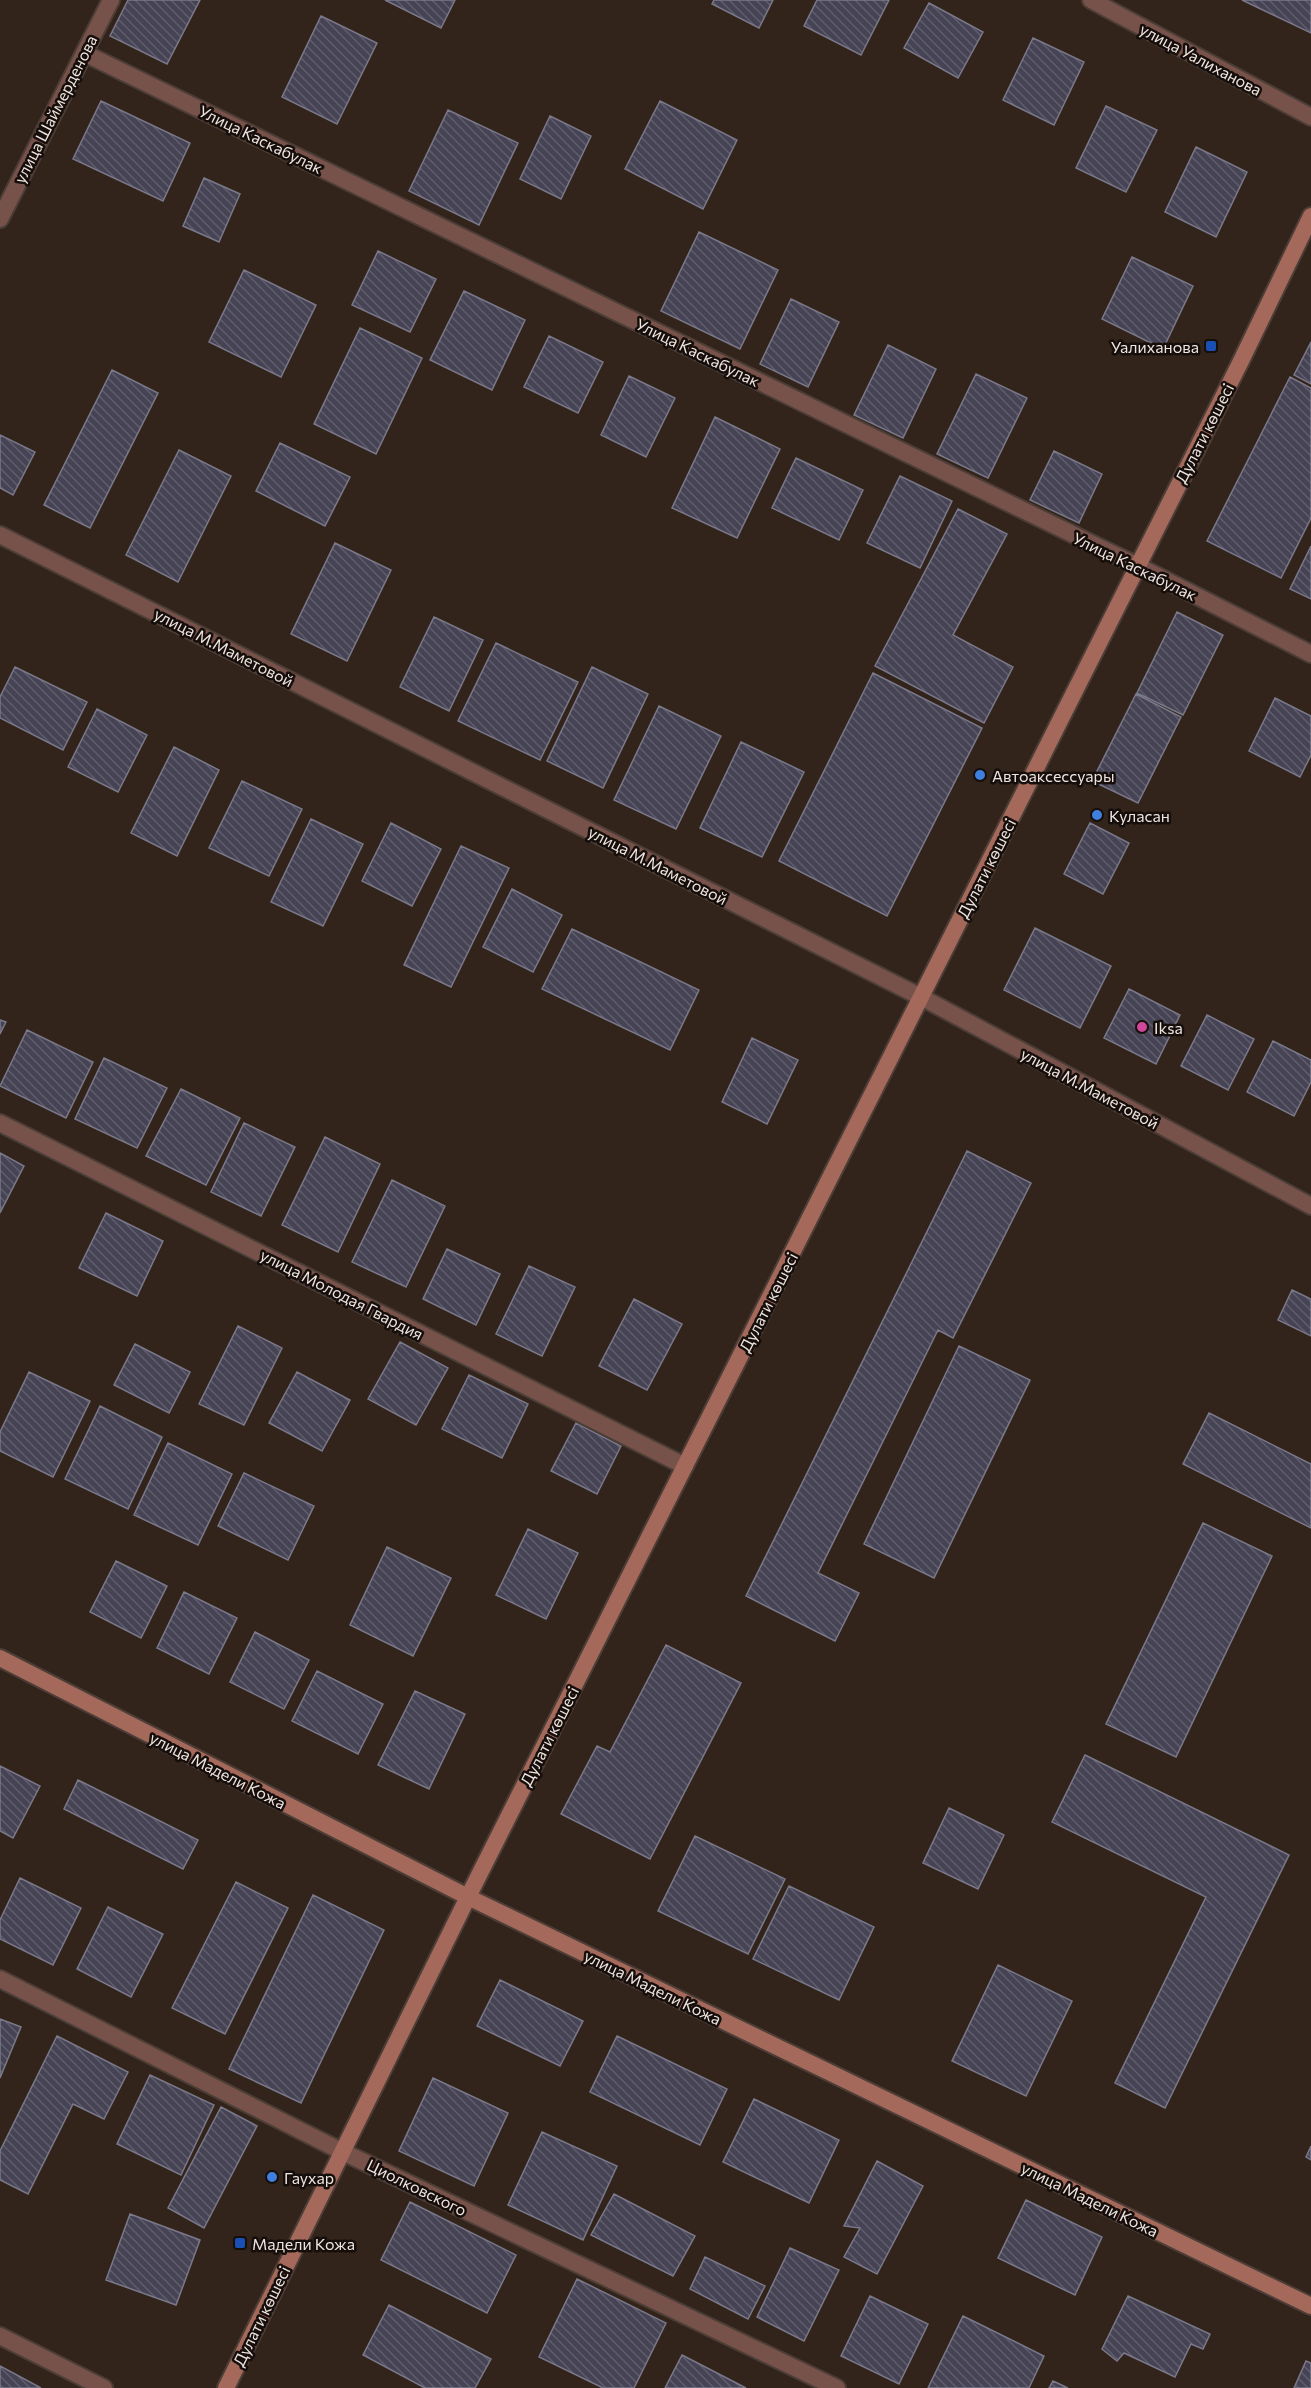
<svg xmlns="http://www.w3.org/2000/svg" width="1311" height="2388" viewBox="0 0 1311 2388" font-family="Commissioner,sans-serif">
<defs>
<pattern id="building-back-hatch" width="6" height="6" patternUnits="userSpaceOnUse" patternTransform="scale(1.5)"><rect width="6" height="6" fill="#454354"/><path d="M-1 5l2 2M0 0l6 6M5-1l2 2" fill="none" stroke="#605e6c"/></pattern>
</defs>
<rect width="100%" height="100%" fill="#32231b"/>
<path fill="url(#building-back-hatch)" stroke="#7a798a" stroke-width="1.5" d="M128,0H200L167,64L110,36Z
M385,0H455L441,28Z
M714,0H773L759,28L712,4Z
M817,0H889L861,55L804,26Z
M1242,0H1311V33Z
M929,3L983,32L958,78L904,48Z
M321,16L377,43L337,124L282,97Z
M1033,38L1084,62L1054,125L1003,100Z
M101,101L190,143L163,201L73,159Z
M660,101L737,140L703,209L625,169Z
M1106,106L1157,130L1126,192L1076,168Z
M448,110L518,143L479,225L409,191Z
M550,116L591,136L561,199L520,179Z
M1196,147L1247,172L1216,237L1165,212Z
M204,178L240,194L219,242L183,226Z
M699,232L778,270L740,349L661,311Z
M378,251L436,279L410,332L352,305Z
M1132,257L1193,286L1163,349L1102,319Z
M244,270L316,305L281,377L209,342Z
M464,291L525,320L492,390L430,360Z
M791,299L839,322L808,387L760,364Z
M360,328L422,358L376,454L314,424Z
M549,336L603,362L578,413L524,387Z
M1311,342V384L1294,375Z
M888,345L936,369L903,438L854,415Z
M112,370L158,393L90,528L44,505Z
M976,374L1027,398L988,478L937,454Z
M629,376L675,398L646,457L601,435Z
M1290,377L1311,388V518L1281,578L1207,541Z
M715,417L780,449L737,538L672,508Z
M0,435L35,452L13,495L0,488Z
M280,443L350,477L325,526L256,491Z
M179,450L231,476L178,582L126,555Z
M1054,451L1102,474L1079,523L1030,500Z
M796,458L863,490L839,540L772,508Z
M900,476L952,501L920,568L867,543Z
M958,509L1007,534L953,635L1013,667L984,723L875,666Z
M335,543L391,570L347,661L291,634Z
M1311,546V599L1290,589Z
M1177,612L1223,635L1183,715L1137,693Z
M434,617L483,640L449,711L400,687Z
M496,643L578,682L540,760L458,721Z
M15,667L87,702L63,750L0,718V697Z
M592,667L648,694L603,788L547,761Z
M873,673L982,728L887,916L779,861Z
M1136,694L1181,717L1138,803L1092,781Z
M1275,698L1311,716V755L1300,777L1249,751Z
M659,706L721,736L676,829L614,800Z
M97,709L147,735L118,792L68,767Z
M741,742L804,772L762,857L700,828Z
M174,747L219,770L177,856L131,833Z
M242,781L302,809L269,876L209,848Z
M311,819L363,844L323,926L271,902Z
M391,823L441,849L412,906L362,881Z
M1090,823L1129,843L1103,894L1064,874Z
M461,846L509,868L451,987L404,965Z
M512,889L562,915L533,972L483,947Z
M1035,928L1111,966L1080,1028L1004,990Z
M572,929L699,990L670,1050L542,989Z
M1129,989L1180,1015L1156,1064L1104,1038Z
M1207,1015L1254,1039L1228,1090L1181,1066Z
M0,1020L6,1022L0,1034Z
M27,1030L93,1062L66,1118L0,1086Z
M752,1038L798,1060L767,1124L722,1102Z
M1273,1041L1311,1060V1082L1294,1116L1247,1092Z
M104,1058L167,1088L137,1148L75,1119Z
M181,1089L240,1118L206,1185L146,1156Z
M244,1123L295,1147L261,1216L211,1192Z
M325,1137L380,1164L338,1252L282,1225Z
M967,1151L1031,1183L953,1338L938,1330L818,1573L859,1593L835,1641L746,1596Z
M0,1153L24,1166L0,1213Z
M392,1180L445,1206L406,1287L352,1262Z
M106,1213L163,1241L137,1296L79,1268Z
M447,1249L500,1274L476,1325L423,1299Z
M529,1266L575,1287L542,1356L496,1334Z
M1292,1290L1311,1299V1336L1278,1320Z
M634,1299L682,1324L647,1390L599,1366Z
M238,1326L282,1348L244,1425L199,1404Z
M400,1342L448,1368L416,1425L368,1399Z
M135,1344L190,1372L169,1413L114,1385Z
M959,1346L1030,1380L934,1578L864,1544Z
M29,1372L90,1401L53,1477L0,1451V1432Z
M297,1372L350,1400L322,1451L269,1423Z
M469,1375L528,1404L502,1458L442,1429Z
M100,1406L162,1437L128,1509L65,1479Z
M1209,1413L1311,1464V1528L1183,1464Z
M576,1423L621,1446L597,1494L551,1471Z
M168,1443L232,1474L198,1545L134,1515Z
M244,1473L314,1506L288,1560L218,1526Z
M1203,1523L1272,1556L1176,1757L1106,1724Z
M528,1529L578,1553L546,1619L496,1595Z
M387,1547L451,1578L413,1656L350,1625Z
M116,1561L167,1586L141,1638L90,1612Z
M184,1592L237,1618L209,1674L157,1648Z
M255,1632L309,1660L284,1709L230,1682Z
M666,1645L741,1683L650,1859L561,1814L597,1746L610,1752Z
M317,1671L383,1704L358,1754L292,1721Z
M415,1691L465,1714L429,1789L378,1765Z
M1085,1755L1289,1855L1165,2108L1115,2083L1206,1897L1052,1822Z
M0,1766L40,1786L13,1838L0,1831Z
M78,1780L198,1840L183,1869L64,1809Z
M949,1808L1004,1835L978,1889L923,1863Z
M695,1836L785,1879L748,1954L658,1911Z
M20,1878L81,1908L53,1965L0,1939V1920Z
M236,1882L288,1908L225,2034L172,2008Z
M789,1886L874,1927L839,2000L753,1959Z
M313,1895L384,1930L301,2103L229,2069Z
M108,1907L163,1934L131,1997L77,1969Z
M998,1965L1072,2001L1026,2096L952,2061Z
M500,1980L583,2021L560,2066L477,2026Z
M0,2019L21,2027L0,2078Z
M57,2036L128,2072L104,2119L73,2104L28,2194L0,2180V2151Z
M617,2036L727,2089L700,2145L590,2092Z
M150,2075L214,2105L181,2175L117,2144Z
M433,2078L508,2113L474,2186L399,2151Z
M754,2099L839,2140L809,2203L723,2162Z
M221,2107L257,2126L204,2228L168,2208Z
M542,2132L617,2166L583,2240L508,2205Z
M1311,2146V2160L1306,2157Z
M877,2161L923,2186L877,2274L844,2257L860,2228L844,2226Z
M614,2194L695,2236L673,2276L591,2235Z
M1026,2200L1102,2237L1075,2295L998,2258Z
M410,2202L516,2255L487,2313L381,2260Z
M130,2214L200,2240L176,2305L106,2280Z
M790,2248L839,2270L804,2341L757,2317Z
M705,2257L765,2286L748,2319L690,2289Z
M577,2279L666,2323L634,2388H603L539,2357Z
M870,2296L928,2324L899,2384L841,2356Z
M1128,2296L1210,2334L1203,2349L1191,2344L1175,2377L1124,2353L1117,2361L1102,2349Z
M389,2305L491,2359L475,2388H425L363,2355Z
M963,2316L1044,2356L1029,2388H928Z
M682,2355L746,2388H665Z
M1306,2361L1311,2363V2388H1294Z
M0,2366L41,2388H0Z
M1053,2381L1068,2388H1049Z"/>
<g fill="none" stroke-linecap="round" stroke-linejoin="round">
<defs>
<path id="minor" d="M1091,0L1311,117
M84,53L1138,566L1311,654
M0,219L111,0
M0,535L921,997L1311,1206
M0,1123L685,1466
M0,1979L343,2152L837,2388
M0,2336L104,2388"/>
<path id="secondary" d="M0,1658L468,1897L1311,2306
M226,2388L468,1897L1241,361L1311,216"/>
</defs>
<use href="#minor" stroke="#4c3e36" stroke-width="20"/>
<use href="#secondary" stroke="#4c3e36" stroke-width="20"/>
<use href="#minor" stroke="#77524a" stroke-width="16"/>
<use href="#secondary" stroke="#a5695c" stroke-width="16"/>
</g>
<g fill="#1a4fb4" stroke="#150e0a" stroke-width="2">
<rect x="1205" y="340" width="12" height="12" rx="3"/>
<rect x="234" y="2237" width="12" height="12" rx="3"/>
</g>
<g fill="#3f7fe0" stroke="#150e0a" stroke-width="2">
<circle cx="980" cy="775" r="6"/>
<circle cx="1097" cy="815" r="6"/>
<circle cx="272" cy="2177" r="6"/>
</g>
<circle fill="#d1479c" stroke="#150e0a" stroke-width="2" cx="1142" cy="1027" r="6"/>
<g text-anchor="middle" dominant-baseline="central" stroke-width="5" stroke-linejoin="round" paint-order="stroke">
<g font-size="16" fill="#efe4df" stroke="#150e0a">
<text transform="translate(1201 59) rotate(28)">улица Уалиханова</text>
<text transform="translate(55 109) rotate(-63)">улица Шаймерденова</text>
<text transform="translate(261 139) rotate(26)">Улица Каскабулак</text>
<text transform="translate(698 352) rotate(26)">Улица Каскабулак</text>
<text transform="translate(1204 433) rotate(-63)">Дулати көшесі</text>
<text transform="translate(1135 566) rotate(26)">Улица Каскабулак</text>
<text transform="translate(224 647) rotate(27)">улица М.Маметовой</text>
<text transform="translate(658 865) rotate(27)">улица М.Маметовой</text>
<text transform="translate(986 868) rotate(-63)">Дулати көшесі</text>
<text transform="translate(1090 1088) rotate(28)">улица М.Маметовой</text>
<text transform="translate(342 1294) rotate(27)">улица Молодая Гвардия</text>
<text transform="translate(768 1302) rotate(-63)">Дулати көшесі</text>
<text transform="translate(549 1736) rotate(-63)">Дулати көшесі</text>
<text transform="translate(218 1770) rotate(27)">улица Мадели Кожа</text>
<text transform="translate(653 1987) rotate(26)">улица Мадели Кожа</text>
<text transform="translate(417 2187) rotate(26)">Циолковского</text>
<text transform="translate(1090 2199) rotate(26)">улица Мадели Кожа</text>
<text transform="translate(261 2316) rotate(-64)">Дулати көшесі</text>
</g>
<g font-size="16" fill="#efe4df" stroke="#150e0a" text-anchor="start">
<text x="1199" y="346" text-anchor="end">Уалиханова</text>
<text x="992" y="775">Автоаксессуары</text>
<text x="1109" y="815">Куласан</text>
<text x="1154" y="1027">Iksa</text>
<text x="284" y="2177">Гаухар</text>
<text x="252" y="2243">Мадели Кожа</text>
</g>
</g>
</svg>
